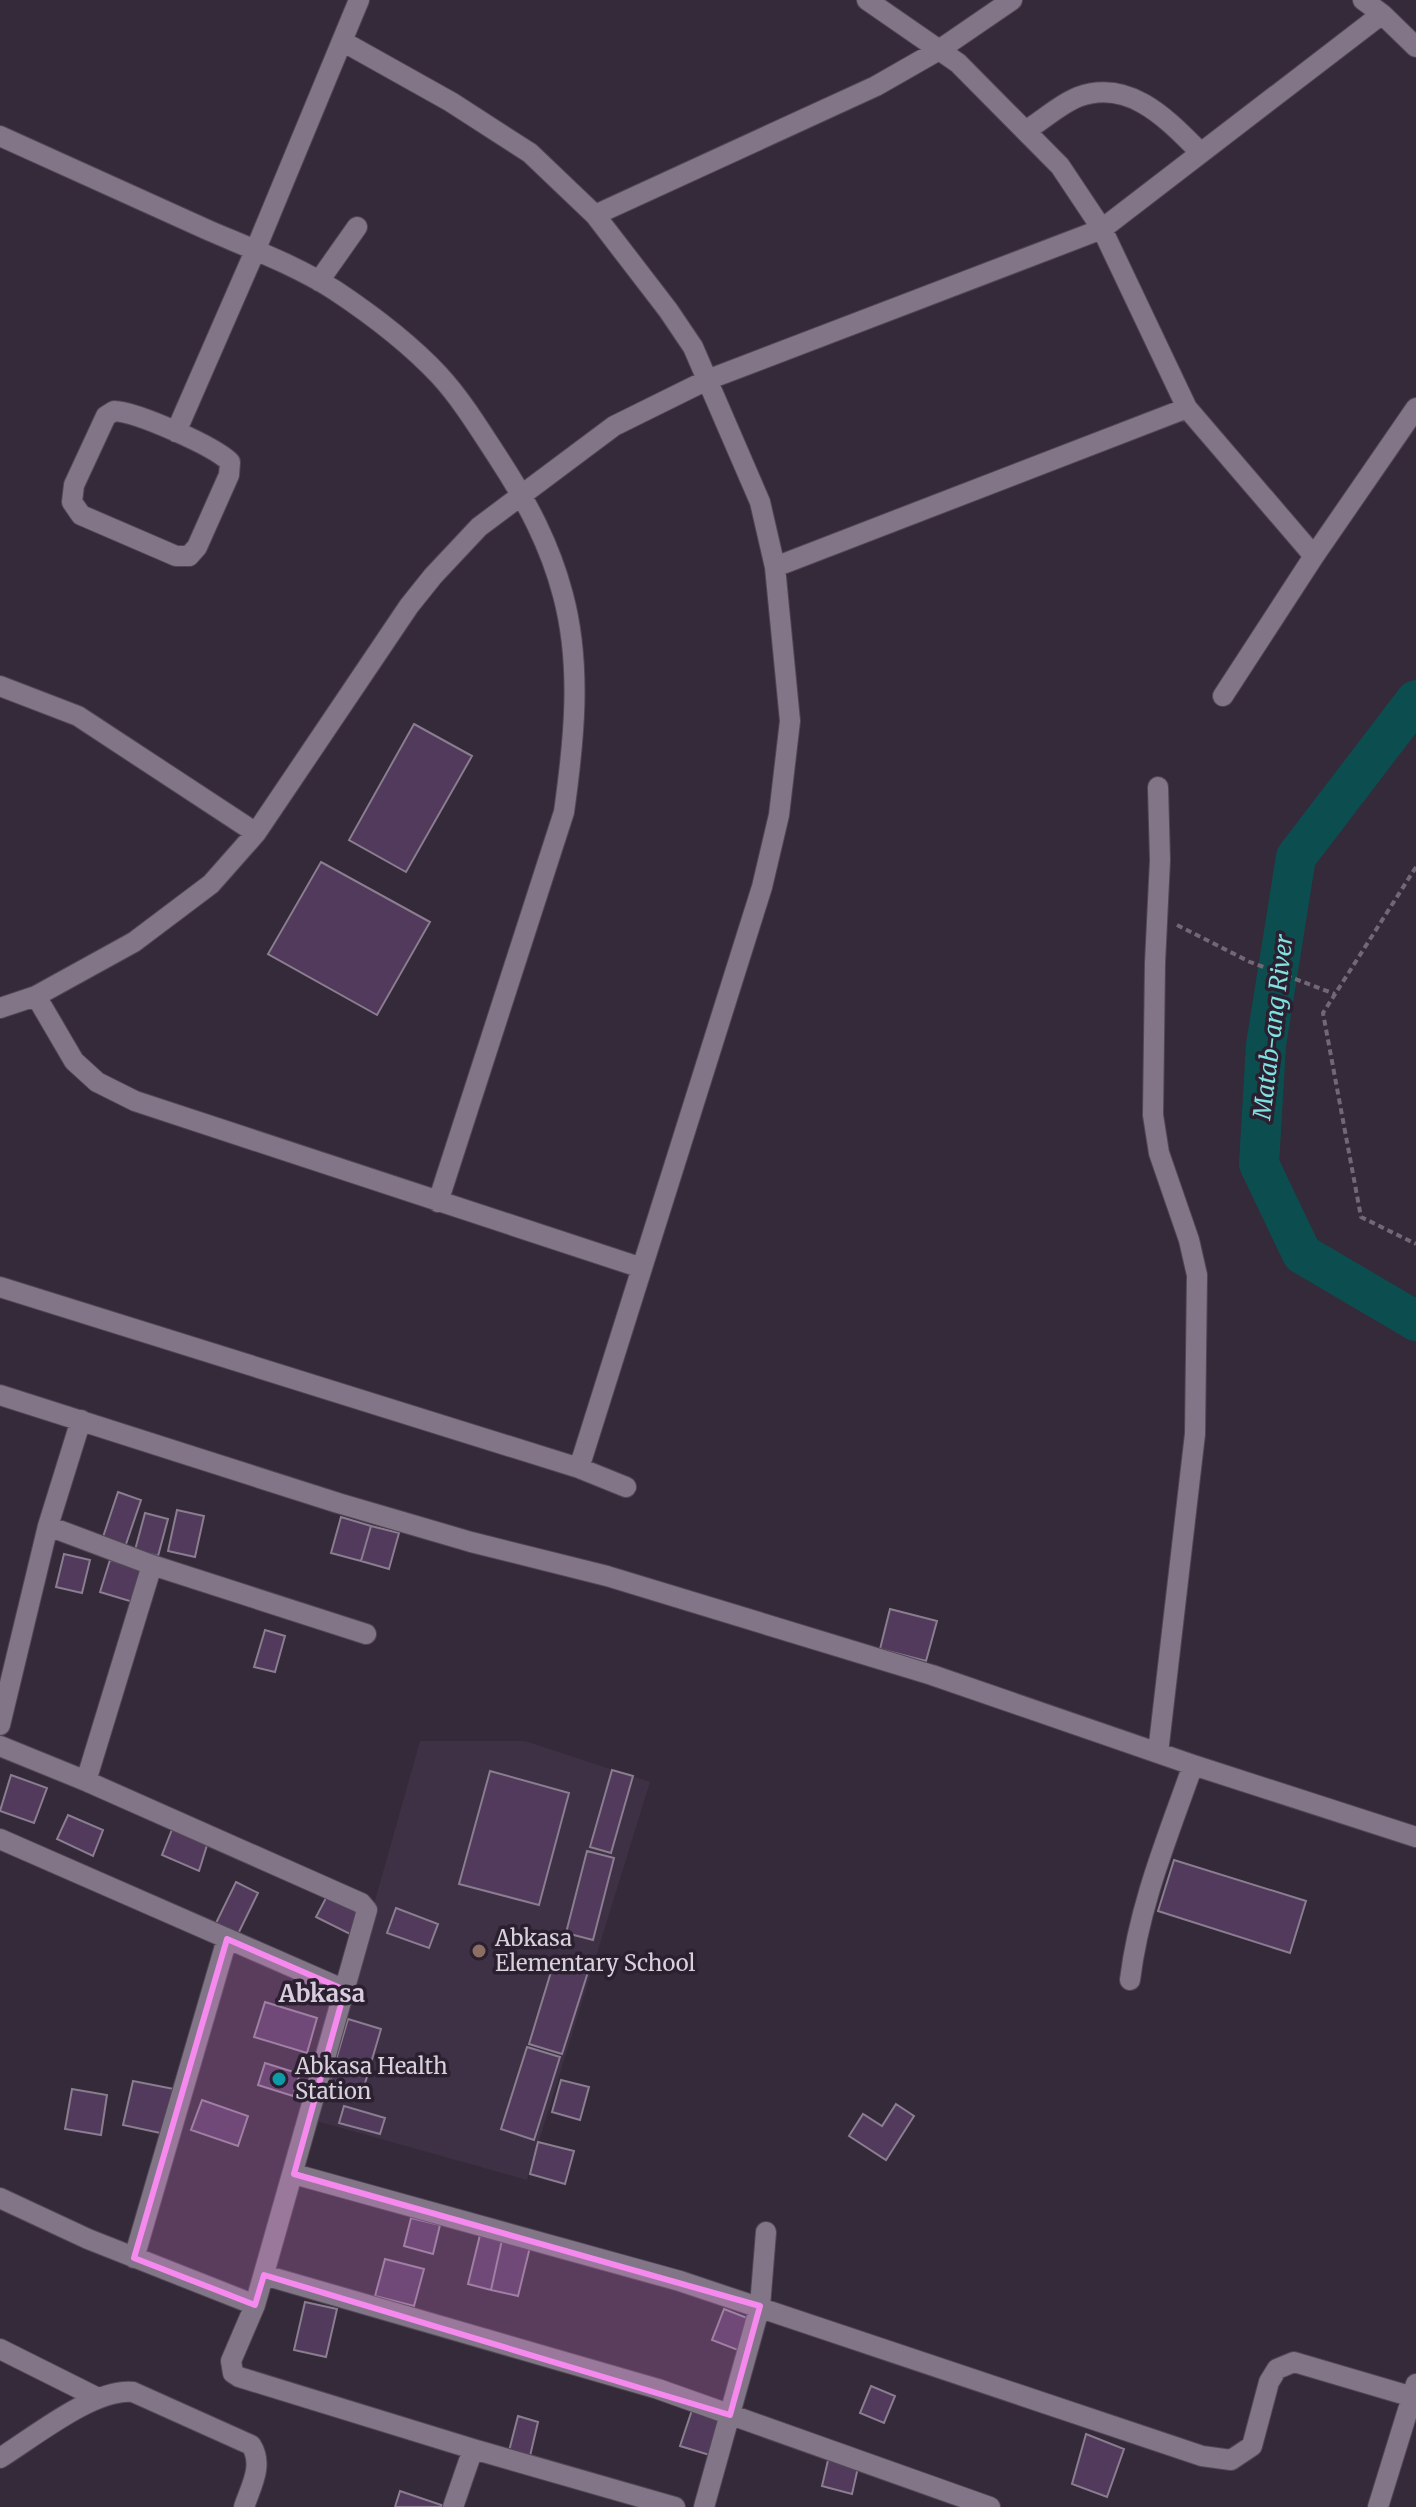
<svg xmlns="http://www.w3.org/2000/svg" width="1416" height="2507" viewBox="0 0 1416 2507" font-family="Merriweather,serif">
<rect width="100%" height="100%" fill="#342a39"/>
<path fill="#3e3045" d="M420,1741H525L650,1782L527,2180L313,2120Z"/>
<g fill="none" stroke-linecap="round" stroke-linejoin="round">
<path stroke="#0c4e50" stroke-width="40" d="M1416,700L1296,857L1266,1045L1259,1164L1302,1254L1416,1321"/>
</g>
<path fill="#513a5b" stroke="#8a7d8f" stroke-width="2" d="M414,724L472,756L406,872L349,840Z
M321,862L430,922L377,1015L268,954Z
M118,1492L141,1500L125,1547L102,1540Z
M177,1510L204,1516L195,1557L168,1551Z
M145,1513L168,1519L158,1556L135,1550Z
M341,1517L371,1526L361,1561L331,1553Z
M371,1526L399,1533L389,1569L361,1561Z
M64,1554L90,1560L82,1593L56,1587Z
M110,1560L142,1570L133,1602L100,1592Z
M890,1609L937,1621L926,1661L880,1649Z
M265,1630L285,1636L275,1672L254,1667Z
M612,1770L633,1776L611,1853L590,1847Z
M490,1771L569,1793L539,1905L459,1884Z
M11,1775L47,1788L34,1823L0,1811Z
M68,1815L103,1830L93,1856L57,1839Z
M173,1827L208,1842L199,1871L162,1855Z
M587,1851L614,1858L593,1940L566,1933Z
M1174,1860L1306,1901L1290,1953L1158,1911Z
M236,1882L258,1893L238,1934L216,1923Z
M327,1896L363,1915L352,1935L316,1917Z
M396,1908L438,1924L429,1948L387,1933Z
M554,1962L588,1972L562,2054L529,2044Z
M265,2002L317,2018L307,2053L254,2037Z
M348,2019L381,2029L363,2090L330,2080Z
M527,2047L560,2057L534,2140L501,2129Z
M265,2063L300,2074L293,2096L258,2085Z
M561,2080L589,2087L580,2120L552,2112Z
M133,2081L174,2089L165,2134L123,2125Z
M72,2089L107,2095L101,2135L65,2129Z
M202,2100L248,2116L238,2146L191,2130Z
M896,2104L914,2116L886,2160L849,2136L863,2114L882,2126Z
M344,2106L385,2118L380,2134L339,2123Z
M538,2142L574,2151L565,2184L530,2174Z
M411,2218L440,2225L433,2254L404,2246Z
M480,2235L502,2240L491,2290L468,2284Z
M502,2240L530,2247L518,2296L491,2290Z
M385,2259L424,2269L414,2306L375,2296Z
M305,2302L337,2309L326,2357L294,2350Z
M724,2309L755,2321L743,2352L712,2340Z
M871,2386L895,2396L884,2423L860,2413Z
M693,2407L725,2418L713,2456L680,2446Z
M518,2416L538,2422L530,2456L509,2451Z
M1086,2434L1124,2449L1107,2497L1072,2484Z
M829,2456L859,2463L852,2494L822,2486Z
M400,2491L447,2507H395Z"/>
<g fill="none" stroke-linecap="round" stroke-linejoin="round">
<defs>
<path id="minor" d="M867,0L958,63L1060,166L1102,229L1187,408L1314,556L1416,408
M1382,14L1416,47
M342,41L451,102L530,153L595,215L668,310L693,347L760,502L775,567L790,721L779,815L762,887L579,1468
M1025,131C1042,121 1060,104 1078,97C1130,78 1168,120 1201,153
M0,136C70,168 140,199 210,231C252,249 297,266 336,291C372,315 409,343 439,375C462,400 480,430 499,459C527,502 550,545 563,595C582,666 574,741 564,812L438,1202
M595,215L876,86L939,50L1012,0
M319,281L357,227
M114,411C137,412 214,446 230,462L229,475L197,547L189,556H176L81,515L72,502L74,485L106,416Z
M176,432L255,251L359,0
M775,567L1187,408
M0,686L78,716L256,833
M1223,696L1314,556
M1158,787L1160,860L1155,963L1153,1115L1159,1153L1189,1240L1197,1275L1195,1434L1158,1753
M36,996L74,1061L97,1082L135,1101L642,1268
M0,1008L36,996L134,942L211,884L256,833L409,606L433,576L479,527L614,426L707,380L1102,229L1382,14L1363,0
M0,1287L579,1468L626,1487
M0,1395L338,1503L471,1542L607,1576L932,1675L1193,1765L1416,1837
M48,1526L152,1565L366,1634
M0,1725L48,1526L81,1420
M0,1746L86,1781L361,1903L367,1910L255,2305L231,2361L233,2373L239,2377L473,2449L675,2507
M86,1781L152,1565
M0,1839L345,1990
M1130,1980C1139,1905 1168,1836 1193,1765
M294,2174L680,2281L1202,2456L1231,2460L1252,2446L1269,2382L1277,2369L1294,2362L1416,2398
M0,2198L88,2239L255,2305
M134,2258L227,1939
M264,2275L658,2389L990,2507
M0,2349L96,2397
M0,2458C34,2437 94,2388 133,2392L251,2445C264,2465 251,2486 244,2507
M453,2507L473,2449
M704,2507L760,2306L766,2232
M1378,2507L1416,2384"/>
</defs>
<use href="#minor" stroke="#514754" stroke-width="22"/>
<path stroke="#716875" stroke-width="4" stroke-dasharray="6 4" stroke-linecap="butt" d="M1416,867L1323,1013L1361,1217L1416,1244
M1177,925L1250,962L1335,994"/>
<use href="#minor" stroke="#827587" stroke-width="20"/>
</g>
<path fill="#f589ee" fill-opacity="0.2" stroke="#f589ee" stroke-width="6" stroke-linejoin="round" d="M227,1939L345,1990L294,2174L760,2306L730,2415L264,2275L255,2305L134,2258Z"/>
<circle fill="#8d6e63" stroke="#2a202f" stroke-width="3" cx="479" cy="1951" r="8"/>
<circle fill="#0f9aa8" stroke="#2a202f" stroke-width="3" cx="279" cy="2079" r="8"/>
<g text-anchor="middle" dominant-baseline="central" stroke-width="7" stroke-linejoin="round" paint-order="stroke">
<g font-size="22" fill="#d8d1db" stroke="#2a202f" text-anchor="start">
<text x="495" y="1938">Abkasa<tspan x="495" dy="25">Elementary School</tspan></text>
<text x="295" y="2066">Abkasa Health<tspan x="295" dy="25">Station</tspan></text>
</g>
<g font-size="24" font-style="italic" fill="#80e0e2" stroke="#2a202f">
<text transform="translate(1273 1027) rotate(-83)">Matab-ang River</text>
</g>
<g font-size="24" font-weight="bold" fill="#dacce0" stroke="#2a202f">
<text x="322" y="1993">Abkasa</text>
</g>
</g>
</svg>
